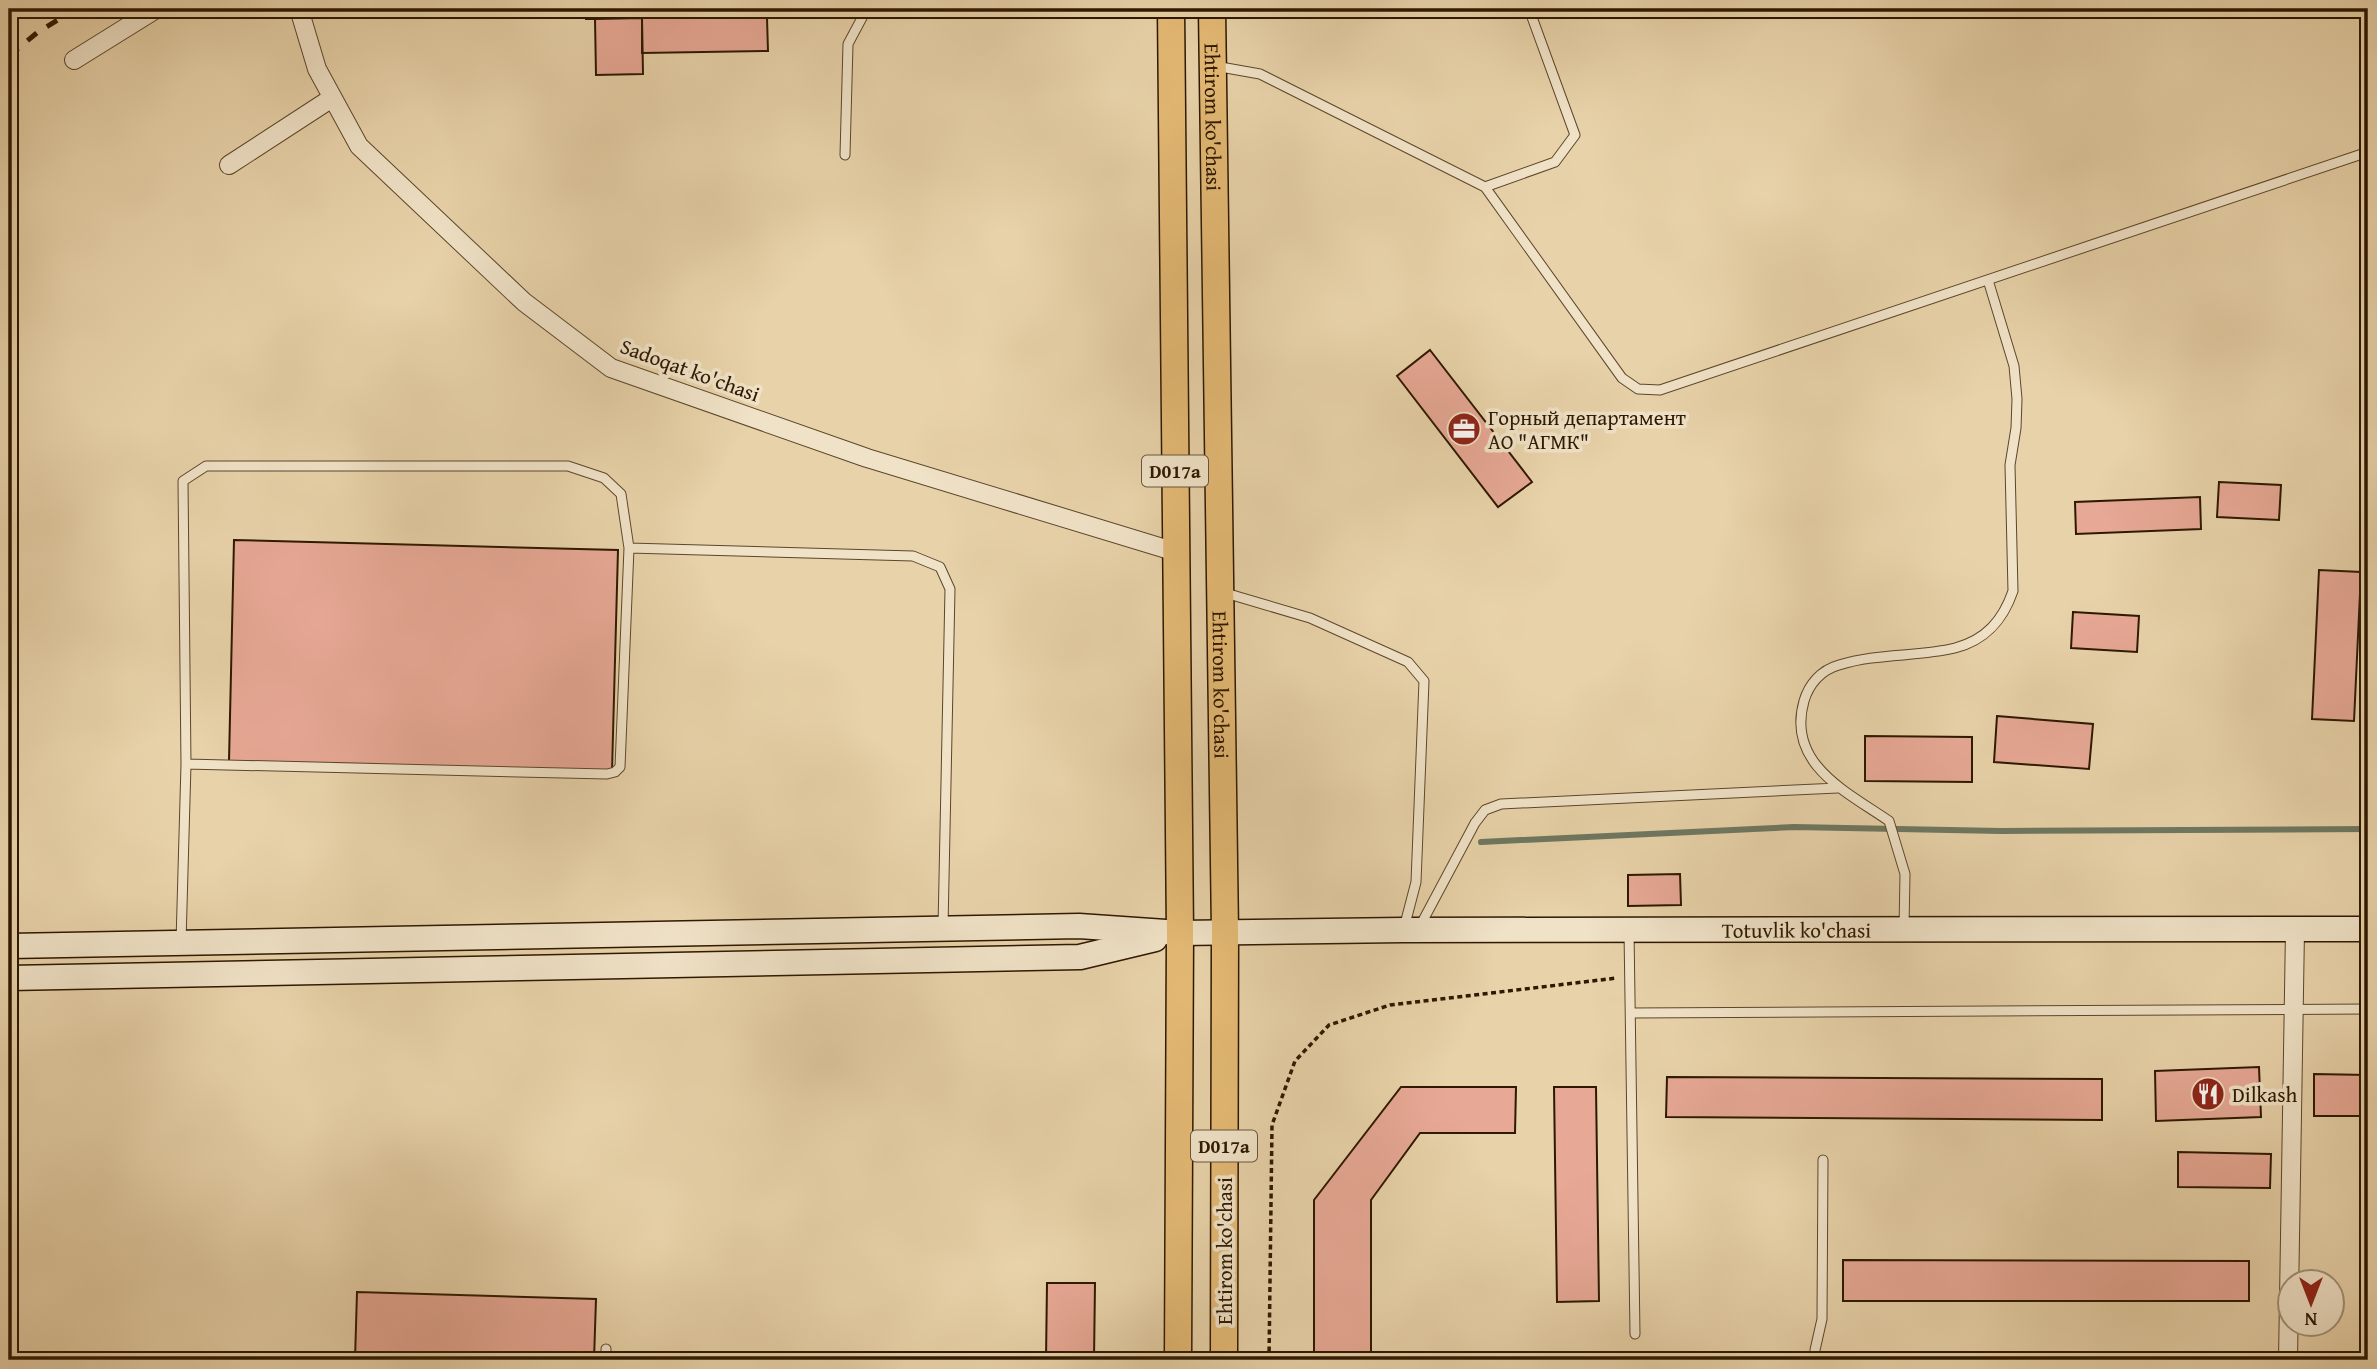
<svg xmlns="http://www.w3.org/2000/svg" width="2377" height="1369" viewBox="0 0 2377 1369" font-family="'Gentium Book Plus',serif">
<rect width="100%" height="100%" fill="#e8d2a9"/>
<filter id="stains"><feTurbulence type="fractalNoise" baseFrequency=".00286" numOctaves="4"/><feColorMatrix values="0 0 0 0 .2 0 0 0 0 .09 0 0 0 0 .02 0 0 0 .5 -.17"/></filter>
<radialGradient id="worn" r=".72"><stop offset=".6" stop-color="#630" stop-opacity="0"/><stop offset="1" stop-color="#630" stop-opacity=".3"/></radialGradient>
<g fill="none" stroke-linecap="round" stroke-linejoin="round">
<path stroke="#6e7861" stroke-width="6" d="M1481,842L1794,827L2001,831L2368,829"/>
</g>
<path fill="#e7a895" stroke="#2d1800" stroke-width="2" d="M585,9H642V18L586,19Z
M642,9H787V18H642Z
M642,18L643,74L596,75L595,19Z
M642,18H767L768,51L642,53Z
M1430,350L1532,482L1498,507L1397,376Z
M2219,482L2281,485L2279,520L2217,517Z
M2200,497L2201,529L2076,534L2075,502Z
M234,540L618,550L612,771L229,761Z
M2319,570L2361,572L2354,721L2312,719Z
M2073,612L2139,616L2137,652L2071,648Z
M1997,716L2093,724L2089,769L1994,762Z
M1865,736L1972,737V782L1865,781Z
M1680,874L1681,905L1628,906V875Z
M2259,1067L2261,1117L2156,1121L2155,1071Z
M2314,1074L2368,1075V1116H2314Z
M1667,1077L2102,1079V1120L1666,1117Z
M1401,1087H1516L1515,1133H1420L1371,1200V1360H1314V1200Z
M1554,1087H1596L1599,1301L1557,1302Z
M2178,1152L2271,1154L2270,1188L2178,1187Z
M1843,1260L2249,1261V1301H1843Z
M1047,1283H1095L1094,1360H1046Z
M357,1292L596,1299L594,1360H355Z
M1570,1354H1610V1360H1570Z"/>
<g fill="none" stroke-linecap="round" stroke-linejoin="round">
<defs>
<path id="lane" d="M1215,66L1260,74L1485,187L1622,378L1638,389L1660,390L2368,152
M845,155L848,44L864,14L873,9
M1485,187L1555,162L1575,135L1529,9
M629,548L913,556L940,567L950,589L943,927
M1222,592L1310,618L1408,662L1424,681L1416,882L1404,928
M1419,928L1475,823L1485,810L1501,804L1838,788
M1904,928L1905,874L1889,821C1847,792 1786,764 1804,701C1809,684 1821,670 1839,665C1877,653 1918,657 1955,648C1986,640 2003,620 2013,591L2010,465L2016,428L2017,399L2014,366L1988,280
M1629,931L1635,1334
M181,942L186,764L183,481L206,466H568L604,478L621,494L629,548L620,767L615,772L607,774L186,764
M1631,1013L2368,1009
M606,1360V1349
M1815,1360V1350L1822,1319L1823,1160"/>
<path id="street" d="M299,9L317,69L359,146L524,302L611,368L867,458L1176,552
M74,60L156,9
M229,165L332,98
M2288,1360L2295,930"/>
<g id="secondary">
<path id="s1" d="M9,946L1079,926L1180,933L1403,930L2368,929"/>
<path d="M9,978L1080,957L1155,939"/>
</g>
<g id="primary">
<path d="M1171,9L1180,933L1178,1360"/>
<path id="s2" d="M1212,9L1225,932L1224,1360"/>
</g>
</defs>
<use href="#lane" stroke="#5c462a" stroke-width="11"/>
<use href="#street" stroke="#5c462a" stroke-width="20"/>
<use href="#secondary" stroke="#2d1800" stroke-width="27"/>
<use href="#primary" stroke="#2d1800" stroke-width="29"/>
<path stroke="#2d1800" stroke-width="3.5" stroke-dasharray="5 3.5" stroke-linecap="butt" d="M1269,1360L1272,1125L1295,1061L1329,1025L1390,1005L1617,978"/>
<use href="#lane" stroke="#f0e2c7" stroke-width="9"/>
<use href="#street" stroke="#f0e2c7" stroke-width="18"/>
<use href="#secondary" stroke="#f0e2c7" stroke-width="24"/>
<use href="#primary" stroke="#e4b974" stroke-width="26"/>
<path stroke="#2d1800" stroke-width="5" stroke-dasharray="12 12" stroke-linecap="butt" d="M9,56L38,32L76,9"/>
</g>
<defs>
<symbol id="office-disc" viewBox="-11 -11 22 22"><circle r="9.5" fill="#8f2418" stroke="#f0e2c7"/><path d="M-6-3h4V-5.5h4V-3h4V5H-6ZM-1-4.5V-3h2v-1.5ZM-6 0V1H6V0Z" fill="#fff"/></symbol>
<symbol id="restaurant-disc" viewBox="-11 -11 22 22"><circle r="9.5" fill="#8f2418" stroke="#f0e2c7"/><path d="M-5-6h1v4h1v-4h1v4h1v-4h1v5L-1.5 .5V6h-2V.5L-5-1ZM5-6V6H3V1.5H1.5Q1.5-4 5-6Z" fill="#fff"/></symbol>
</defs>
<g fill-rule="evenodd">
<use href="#office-disc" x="1445" y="410" width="38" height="38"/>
<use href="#restaurant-disc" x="2189" y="1075" width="38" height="38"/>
</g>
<g text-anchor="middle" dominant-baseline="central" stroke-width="7" stroke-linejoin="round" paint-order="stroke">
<g fill="#f0e2c7" stroke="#68553c" stroke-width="2">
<rect x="1142" y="455.5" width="66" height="31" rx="5"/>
<rect x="1191" y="1130.5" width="66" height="31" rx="5"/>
</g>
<g font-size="19" font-weight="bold" fill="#2d1800">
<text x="1175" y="471">D017a</text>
<text x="1224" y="1146">D017a</text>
</g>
<g font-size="21" fill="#2d1800" stroke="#f0e2c7">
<text stroke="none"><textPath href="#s2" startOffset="108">Ehtirom ko'chasi</textPath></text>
<text transform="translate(690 370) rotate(20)">Sadoqat ko'chasi</text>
<text stroke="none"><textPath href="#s2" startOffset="676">Ehtirom ko'chasi</textPath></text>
<text stroke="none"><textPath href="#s1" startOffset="1788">Totuvlik ko'chasi</textPath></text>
<text transform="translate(1224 1251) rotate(-90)">Ehtirom ko'chasi</text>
</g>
<g font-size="21" fill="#2d1800" stroke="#f0e2c7" text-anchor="start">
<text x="1488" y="417">Горный департамент<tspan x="1488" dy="24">АО "АГМК"</tspan></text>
<text x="2232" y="1094">Dilkash</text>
</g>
</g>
<rect width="2377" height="1369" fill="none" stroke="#e8d2a9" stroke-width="35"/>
<rect x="10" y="10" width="2356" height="1348" fill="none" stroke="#2d1800" stroke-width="3.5"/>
<rect x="18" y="18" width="2342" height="1334" fill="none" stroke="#2d1800" stroke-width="2"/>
<g transform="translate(2311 1303) rotate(180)"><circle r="33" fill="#f0e2c7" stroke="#a29177" stroke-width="2"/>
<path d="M0-5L12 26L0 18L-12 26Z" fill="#8f2418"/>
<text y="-10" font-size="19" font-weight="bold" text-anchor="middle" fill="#2d1800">N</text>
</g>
<rect width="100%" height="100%" filter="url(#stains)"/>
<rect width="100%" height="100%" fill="url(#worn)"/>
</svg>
